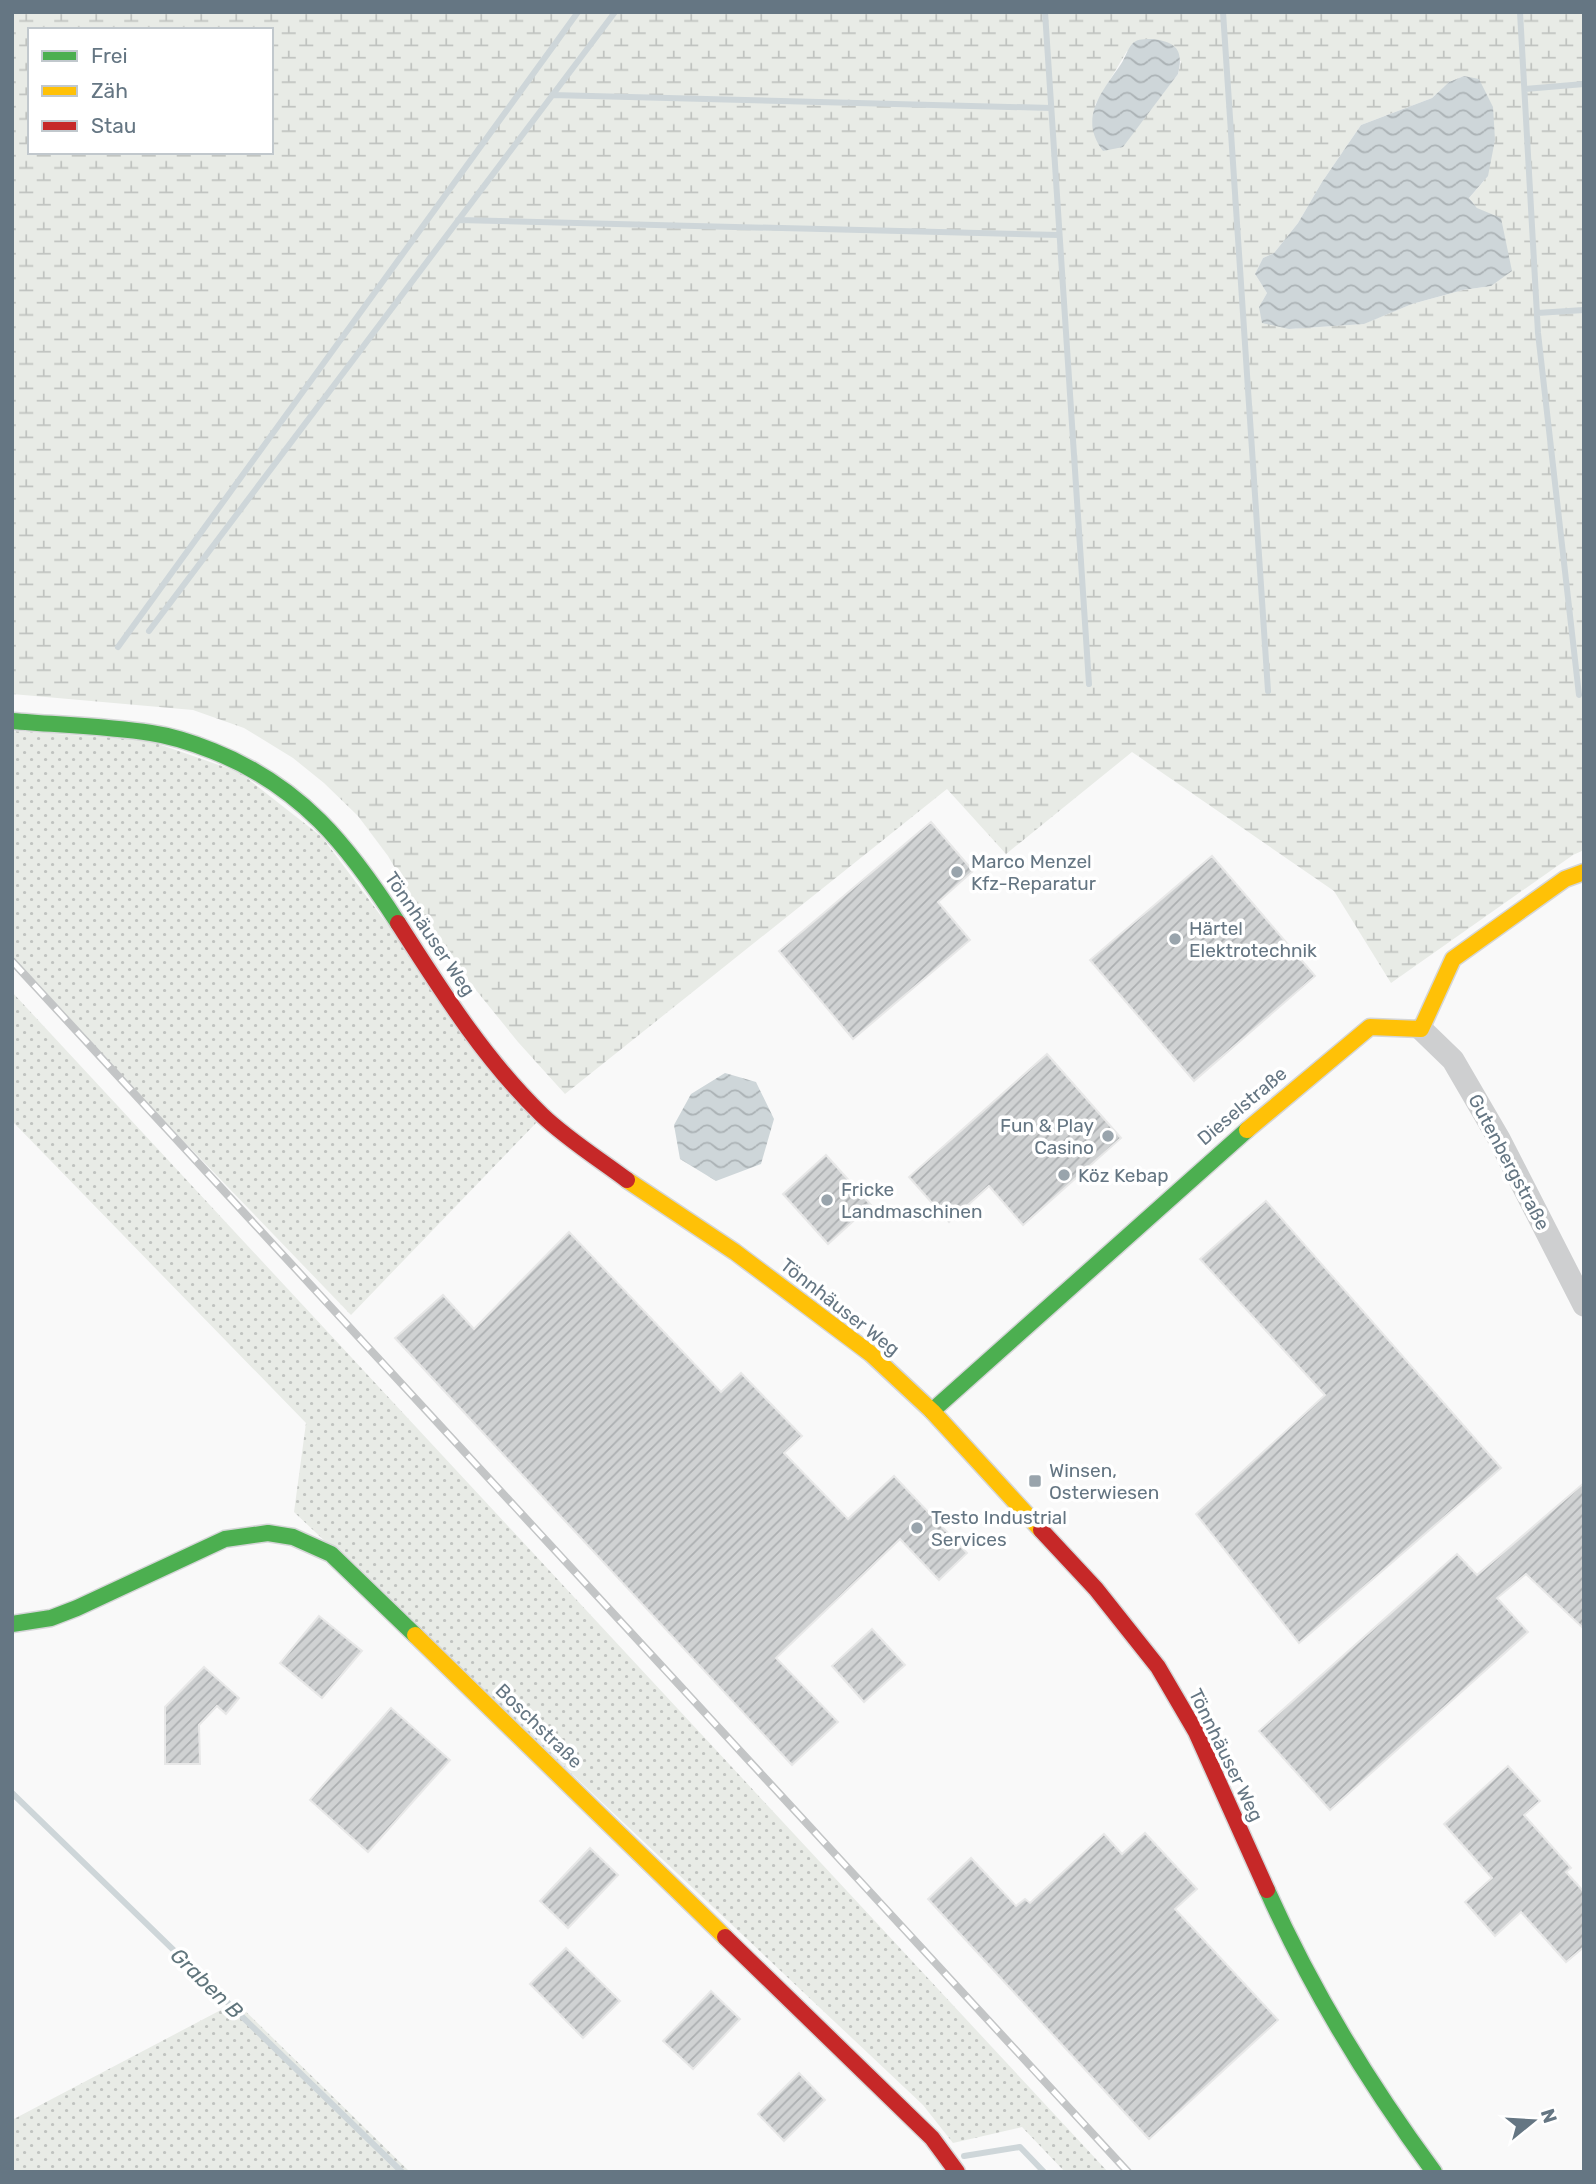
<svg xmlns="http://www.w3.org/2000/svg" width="1596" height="2184" viewBox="0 0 1596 2184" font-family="Rubik,sans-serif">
<defs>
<pattern id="grass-dots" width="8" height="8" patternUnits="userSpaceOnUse" patternTransform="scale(1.75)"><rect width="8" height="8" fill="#e8ebe6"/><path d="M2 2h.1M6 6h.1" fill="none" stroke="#c0c3c0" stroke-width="1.8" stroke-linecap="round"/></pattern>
<pattern id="wetland-marsh" width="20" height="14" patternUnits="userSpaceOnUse" patternTransform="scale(1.75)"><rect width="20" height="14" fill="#e8ebe6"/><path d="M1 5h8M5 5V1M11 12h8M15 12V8" fill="none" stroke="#c0c3c0"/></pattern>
<pattern id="water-waves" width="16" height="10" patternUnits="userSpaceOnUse" patternTransform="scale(1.75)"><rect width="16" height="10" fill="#ced6d9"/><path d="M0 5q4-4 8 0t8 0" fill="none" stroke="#abb2b5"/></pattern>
<pattern id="building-hatch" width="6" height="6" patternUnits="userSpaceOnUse" patternTransform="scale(1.75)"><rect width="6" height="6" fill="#d0d2d3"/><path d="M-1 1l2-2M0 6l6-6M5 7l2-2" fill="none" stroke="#acafb1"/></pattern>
</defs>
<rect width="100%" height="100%" fill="#f9f9f9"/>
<path fill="url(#grass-dots)" d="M12,731L147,740L239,772L322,837L536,1123L351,1315L12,963Z
M12,992L1108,2172H1065L1022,2127L953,2143L923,2105L294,1512L306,1423L12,1121Z
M236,2002L410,2172H12V2120Z"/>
<path fill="url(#wetland-marsh)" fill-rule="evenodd" d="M12,12H1584V850L1573,855L1391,983L1334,891L1132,752L1006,854L947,789L565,1094L518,1042L463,974L413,899L388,856L358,816L324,783L293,758L244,728L193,710L12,694ZM30,30H271V152H30ZM1127,51L1181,61L1178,74L1123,146L1095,105ZM1464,76L1479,80L1484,181L1469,198L1477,208L1491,286L1463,290L1412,304L1363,324L1289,329L1259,307L1267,293L1255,274L1263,258L1274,253L1298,223L1322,182L1361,125L1432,98L1449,82Z"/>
<path fill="url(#water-waves)" d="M1153,39C1176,42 1184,50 1178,74L1123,147L1103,151C1078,118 1102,92 1121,64C1126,57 1128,45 1136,41C1140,39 1148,39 1153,39Z
M1464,76L1479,79L1493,107L1495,140L1488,176L1469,198L1477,208L1501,218L1512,271L1491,286L1463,290L1412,304L1364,324L1289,329L1262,323L1259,307L1267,293L1255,274L1263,258L1274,253L1298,223L1322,182L1361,125L1432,98L1449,82Z
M725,1073L756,1082L774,1119L761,1164L716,1181L680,1159L674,1125L691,1094Z"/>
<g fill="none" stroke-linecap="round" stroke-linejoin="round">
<path stroke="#ced6d9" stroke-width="6" d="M1045,12L1089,684
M1223,12L1268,691
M1520,12L1538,333L1579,695
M1525,89L1584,84
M552,95L1051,108
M458,220L1059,235
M1537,313L1584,310
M149,631L615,12
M118,647L578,12
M12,1793L402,2172
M964,2156L1020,2147L1044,2172"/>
</g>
<path fill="url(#building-hatch)" stroke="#e8e8e8" stroke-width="2" d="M931,822L973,871L938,902L970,940L853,1039L779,951Z
M1212,856L1315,976L1194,1081L1090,960Z
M1047,1054L1121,1138L1023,1225L989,1186L949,1222L909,1177Z
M826,1155L871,1205L828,1244L783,1194Z
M1266,1201L1501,1468L1299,1643L1196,1514L1325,1395L1200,1259Z
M569,1232L721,1392L741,1373L802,1436L784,1453L848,1519L894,1476L967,1553L939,1580L900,1539L776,1658L838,1722L792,1765L395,1338L443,1295L474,1329Z
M1584,1483V1629L1526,1574L1497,1598L1528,1632L1330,1810L1259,1731L1457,1554L1477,1575Z
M319,1616L362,1651L322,1698L280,1663Z
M872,1629L905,1665L864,1702L832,1666Z
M204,1667L239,1698L226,1714L217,1706L199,1725L200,1764H165V1707Z
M391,1708L450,1760L368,1852L310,1800Z
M1508,1766L1540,1801L1524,1815L1571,1868L1566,1872L1584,1892V1947L1566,1962L1521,1912L1495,1936L1465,1902L1492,1878L1444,1824Z
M1145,1833L1197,1889L1175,1909L1278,2020L1149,2139L928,1899L971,1858L1016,1906L1025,1899L1030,1903L1104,1834L1122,1854Z
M590,1848L618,1875L568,1928L540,1901Z
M566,1948L620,2001L583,2038L530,1984Z
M711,1991L740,2019L693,2069L663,2041Z
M799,2073L825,2100L784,2141L758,2114Z"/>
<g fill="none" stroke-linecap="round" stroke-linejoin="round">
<defs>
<path id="fast" d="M12,721C58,725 105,726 151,733C172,736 193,743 213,751C301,786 348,845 398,923
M932,1411L1247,1130
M12,1624L51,1618L77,1608L225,1539L268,1533L293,1537L331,1554L415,1635
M1267,1890C1312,1991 1369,2084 1434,2172"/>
<path id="slow" d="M1247,1130L1370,1027L1421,1029L1453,959L1565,879L1584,872
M627,1180L735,1252L871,1354L932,1411L1041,1530
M415,1635L725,1937"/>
<path id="jam" d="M398,923C441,990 484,1059 542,1115C567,1139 599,1159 627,1180
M1041,1530L1096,1589L1158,1667L1196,1732L1267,1890
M725,1937L932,2138L957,2172"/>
</defs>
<use href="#fast" stroke="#d5d6d7" stroke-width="19"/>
<use href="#slow" stroke="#d5d6d7" stroke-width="19"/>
<use href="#jam" stroke="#d5d6d7" stroke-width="19"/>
<path stroke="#cecfd0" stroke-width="23" d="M1421,1029L1453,1060L1499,1139L1584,1305"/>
<use href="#fast" stroke="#4caf50" stroke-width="16"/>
<use href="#slow" stroke="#ffc107" stroke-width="16"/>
<use href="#jam" stroke="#c62828" stroke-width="16"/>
<defs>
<path id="rail" d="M12,961L1128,2172"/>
</defs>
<use href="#rail" stroke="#c3c5c6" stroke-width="8"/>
<use href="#rail" stroke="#fff" stroke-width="5" stroke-dasharray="16" stroke-linecap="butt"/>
</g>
<g fill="#99a4ac" stroke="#fff" stroke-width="2.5">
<circle cx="957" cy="872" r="7"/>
<circle cx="1175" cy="939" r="7"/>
<circle cx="1108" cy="1136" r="7"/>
<circle cx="1064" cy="1175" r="7"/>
<circle cx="827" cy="1200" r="7"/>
<rect x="1028" y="1474" width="14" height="14" rx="3.5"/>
<circle cx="917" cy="1528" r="7"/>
</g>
<g text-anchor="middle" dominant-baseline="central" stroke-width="7" stroke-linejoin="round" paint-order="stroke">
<g font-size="19" fill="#657683" stroke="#fff" text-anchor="start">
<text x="971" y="861">Marco Menzel<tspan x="971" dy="22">Kfz-Reparatur</tspan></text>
<text x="1189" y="928">Härtel<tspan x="1189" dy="22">Elektrotechnik</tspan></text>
<text x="1094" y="1125" text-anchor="end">Fun &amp; Play<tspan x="1094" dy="22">Casino</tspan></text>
<text x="1078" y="1175">Köz Kebap</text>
<text x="841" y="1189">Fricke<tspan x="841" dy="22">Landmaschinen</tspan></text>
<text x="1049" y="1470">Winsen,<tspan x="1049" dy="22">Osterwiesen</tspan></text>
<text x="931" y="1517">Testo Industrial<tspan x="931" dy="22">Services</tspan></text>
</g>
<g font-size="19" fill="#657683" stroke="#fff">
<text transform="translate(430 934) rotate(56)">Tönnhäuser Weg</text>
<text transform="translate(1242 1106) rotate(-40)">Dieselstraße</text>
<text transform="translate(1509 1162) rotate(62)">Gutenbergstraße</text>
<text transform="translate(840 1307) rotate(38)">Tönnhäuser Weg</text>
<text transform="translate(539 1726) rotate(44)">Boschstraße</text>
<text transform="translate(1226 1755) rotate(64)">Tönnhäuser Weg</text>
</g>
<g font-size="21" font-style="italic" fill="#60757c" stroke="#fff">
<text transform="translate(207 1983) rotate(44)">Graben B</text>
</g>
</g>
<rect width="1596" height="2184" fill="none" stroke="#657683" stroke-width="28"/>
<rect x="28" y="28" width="245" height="126" fill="#ffffff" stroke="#c1c8cd" stroke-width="2"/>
<rect x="42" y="51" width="35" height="10" fill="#4caf50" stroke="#c1c8cd" stroke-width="2"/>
<text x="91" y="63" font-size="21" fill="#657683">Frei</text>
<rect x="42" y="86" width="35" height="10" fill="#ffc107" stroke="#c1c8cd" stroke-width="2"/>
<text x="91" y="98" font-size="21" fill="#657683">Zäh</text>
<rect x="42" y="121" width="35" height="10" fill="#c62828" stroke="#c1c8cd" stroke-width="2"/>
<text x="91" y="133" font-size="21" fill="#657683">Stau</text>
<g transform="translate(1533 2121) rotate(72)" stroke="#ffffff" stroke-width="5" paint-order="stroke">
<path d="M0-5L12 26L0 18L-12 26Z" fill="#657683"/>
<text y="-10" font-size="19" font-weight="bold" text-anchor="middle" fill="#657683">N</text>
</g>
</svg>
